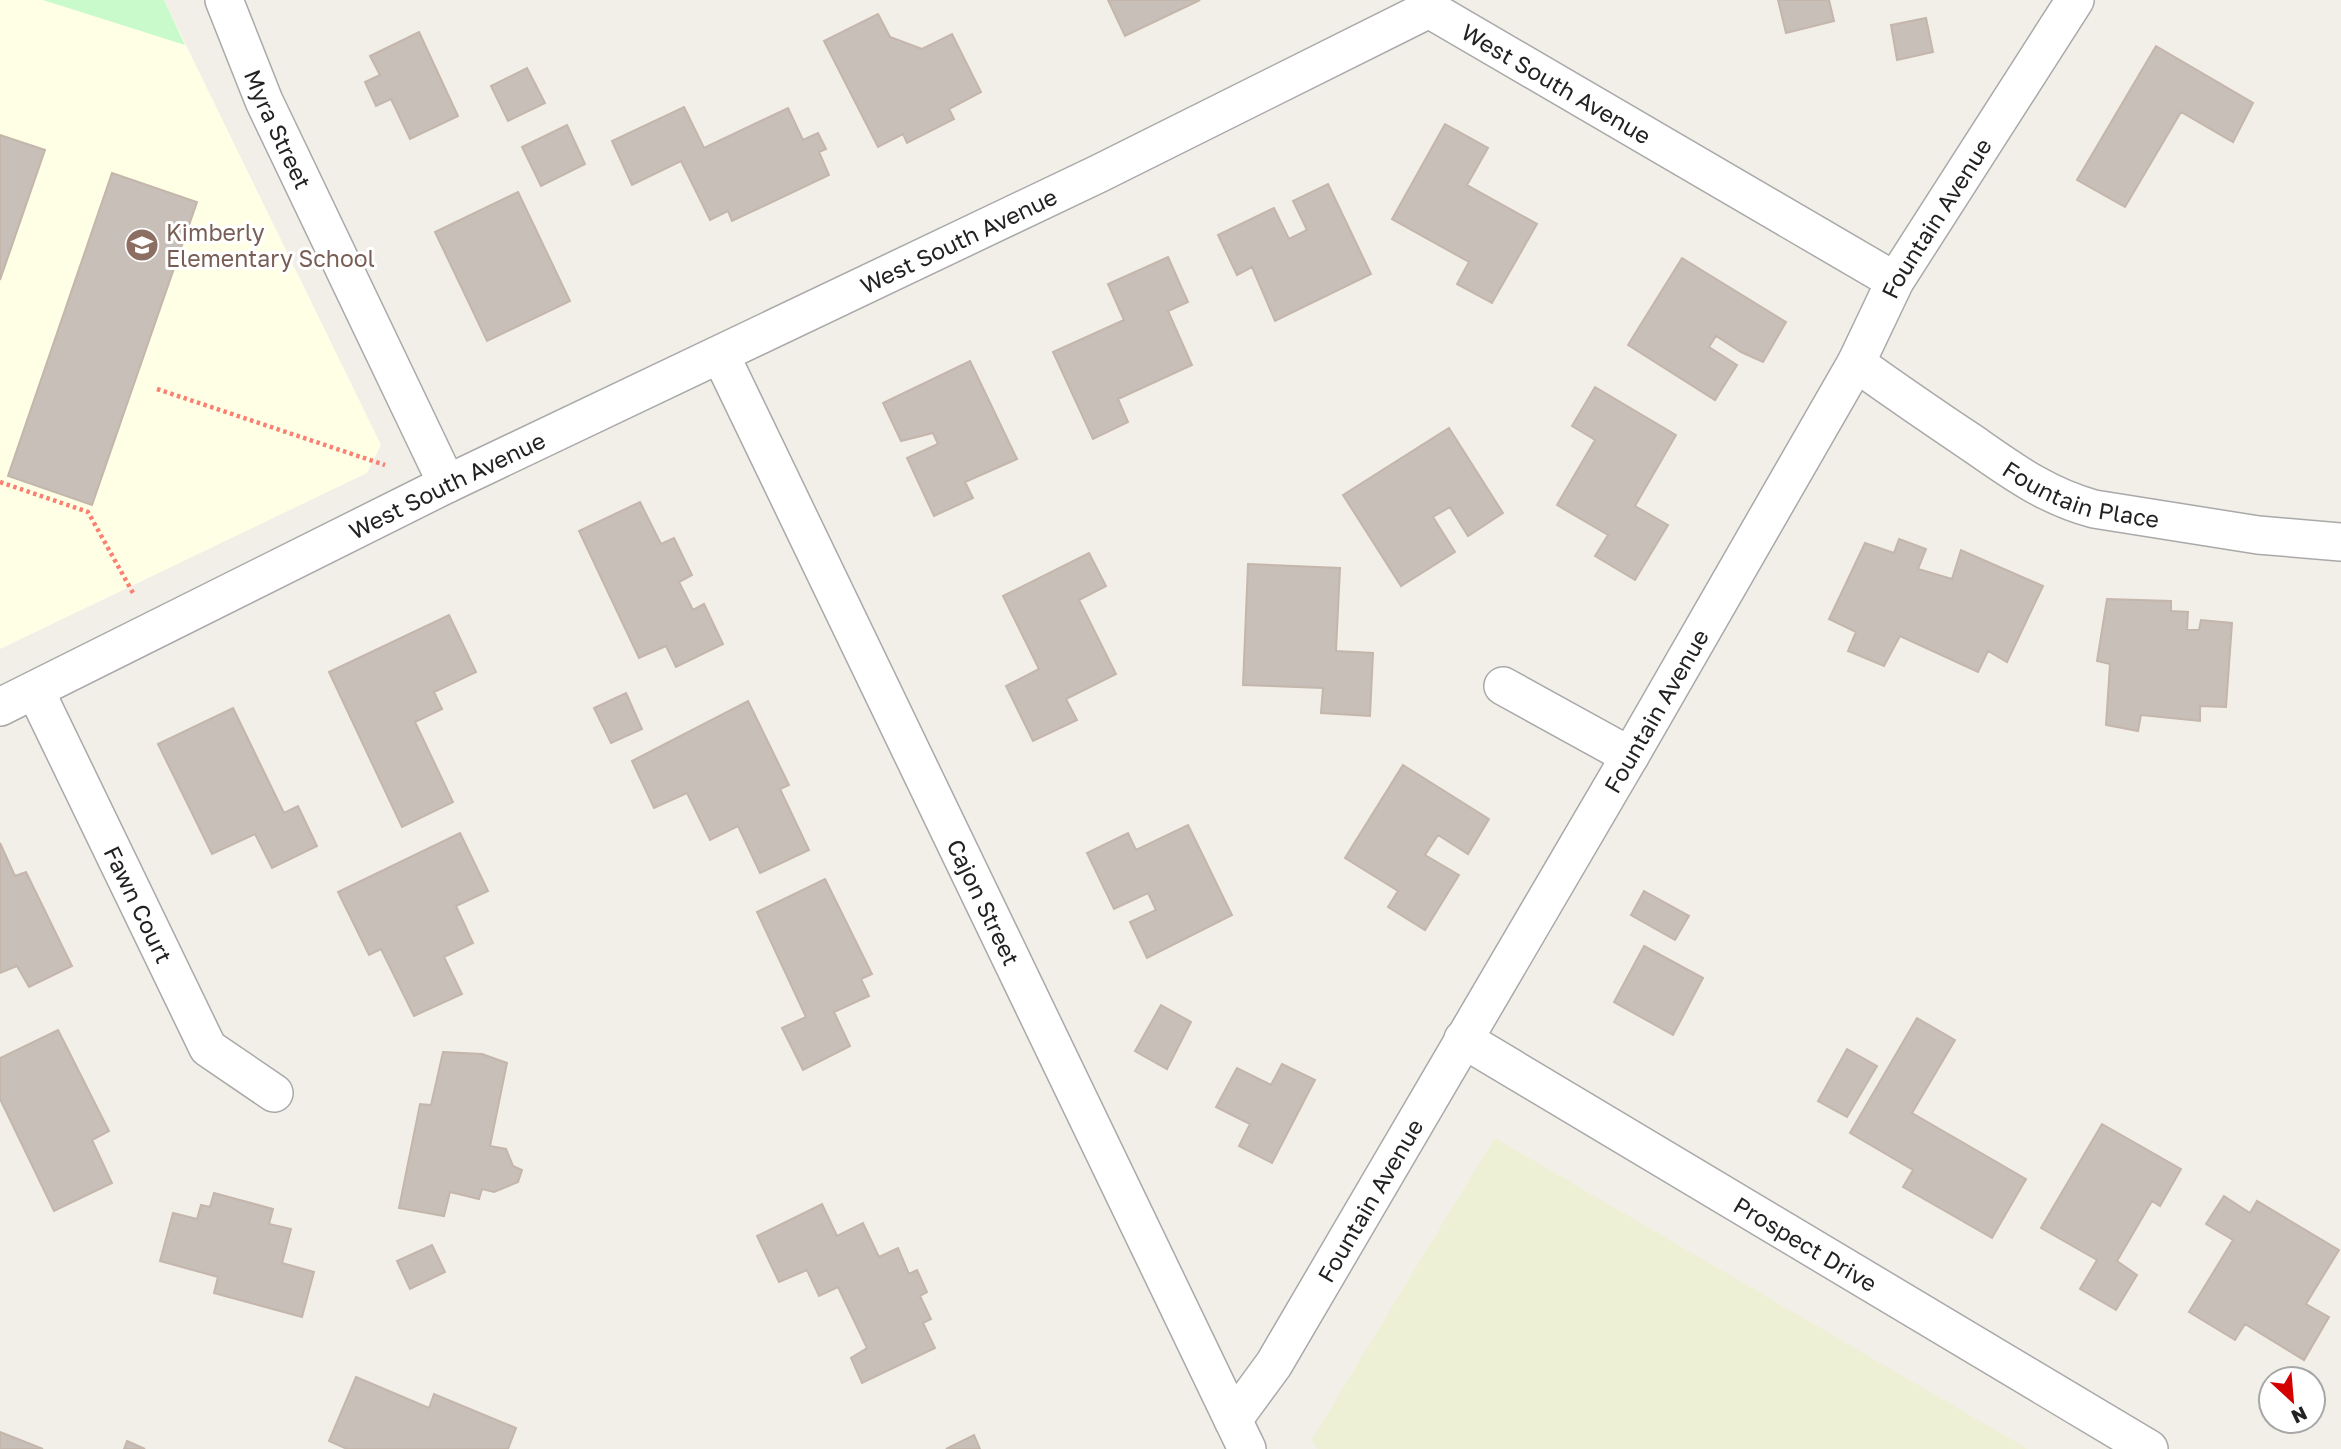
<svg xmlns="http://www.w3.org/2000/svg" width="2341" height="1449" viewBox="0 0 2341 1449" font-family="'Golos Text',sans-serif">
<rect width="100%" height="100%" fill="#f2efe9"/>
<path fill="#ffffe5" d="M0,0H164L381,445L367,473L0,649Z"/>
<path fill="#eef0d5" d="M1495,1137V1138L2028,1449H1317L1312,1439Z"/>
<path fill="#c8facc" d="M43,0H164L185,45Z"/>
<path fill="#c7bfb8" stroke="#c4b6ab" stroke-width="2" d="M1108,0H1200L1125,36Z
M1778,0H1829L1834,21L1786,33Z
M878,14L890,37L922,49L952,34L981,92L949,109L954,119L907,143L903,134L878,147L824,41Z
M1926,18L1933,52L1897,60L1891,25Z
M419,32L458,116L410,139L391,99L376,106L365,82L380,75L370,56Z
M2156,46L2253,103L2233,142L2181,112L2125,207L2077,180Z
M527,68L545,103L508,121L491,86Z
M684,107L704,148L788,108L803,140L818,133L826,149L819,152L829,175L732,221L728,211L710,220L681,161L632,185L612,141Z
M1445,124L1488,148L1467,185L1537,224L1492,303L1457,284L1469,262L1392,219Z
M567,125L585,164L541,186L522,147Z
M0,135L45,150L0,280Z
M112,173L197,202L92,505L8,476Z
M1328,184L1371,274L1275,321L1252,267L1237,275L1218,235L1274,208L1289,239L1307,230L1293,201Z
M518,192L570,301L487,341L435,232Z
M1168,257L1188,302L1168,311L1192,365L1118,399L1128,422L1093,439L1053,352L1124,320L1108,284Z
M1682,258L1786,322L1763,362L1741,352L1716,336L1709,347L1737,365L1715,400L1628,345Z
M970,361L1017,459L965,482L973,498L934,516L907,458L938,444L933,433L901,441L883,403Z
M1595,387L1676,435L1635,506L1668,525L1635,580L1595,556L1608,535L1557,505L1595,440L1572,426Z
M1449,428L1503,513L1468,536L1450,507L1433,517L1455,552L1401,586L1343,495Z
M640,502L661,544L674,538L692,575L679,582L693,610L704,604L723,644L676,667L666,646L639,658L579,531Z
M1899,539L1926,549L1918,569L1952,579L1961,550L2043,586L2007,662L1988,651L1978,672L1900,636L1884,666L1848,651L1856,632L1829,619L1865,543L1894,553Z
M1089,553L1106,586L1079,600L1116,674L1066,699L1077,720L1033,741L1006,686L1039,669L1003,596Z
M1248,564L1340,568L1336,651L1373,653L1370,716L1321,713L1323,688L1243,685Z
M2107,599L2171,601V611L2188,612L2187,630H2199L2201,620L2232,623L2226,707L2200,706V721L2141,715L2138,731L2106,725L2110,664L2097,661Z
M449,615L476,672L434,692L442,709L415,722L453,802L402,827L329,672Z
M626,693L642,729L611,743L594,708Z
M748,701L789,785L780,789L809,850L760,873L738,826L710,840L687,793L654,808L632,761Z
M233,708L284,813L298,806L317,846L272,868L255,834L212,854L158,744Z
M1403,765L1489,819L1468,854L1438,835L1425,855L1459,875L1425,930L1388,907L1398,891L1345,858Z
M1188,825L1232,915L1147,958L1130,922L1156,910L1148,893L1114,909L1087,853L1128,833L1136,850Z
M460,833L488,891L456,906L473,943L444,957L462,994L414,1016L381,949L369,955L338,892Z
M0,843L15,876L26,872L72,966L29,987L17,966L0,973Z
M825,879L872,974L861,979L869,996L834,1012L850,1046L803,1070L782,1028L806,1017L757,912Z
M1644,891L1689,916L1675,940L1631,915Z
M1644,946L1703,978L1673,1035L1614,1002Z
M1161,1005L1191,1022L1167,1069L1135,1051Z
M1917,1018L1955,1040L1912,1113L2026,1179L1992,1238L1903,1187L1913,1170L1850,1133Z
M58,1030L109,1131L92,1140L112,1183L54,1211L0,1099V1058Z
M1847,1049L1877,1066L1847,1117L1818,1101Z
M443,1052L482,1054L507,1063L490,1146L506,1149L513,1166L522,1170L518,1182L494,1192L482,1189L479,1199L450,1192L444,1216L399,1208L420,1104L431,1105Z
M1282,1064L1315,1080L1272,1163L1239,1146L1250,1124L1216,1107L1237,1068L1271,1085Z
M2102,1124L2181,1169L2160,1206L2152,1201L2117,1261L2137,1275L2116,1310L2080,1289L2097,1260L2041,1228Z
M214,1193L273,1209L269,1224L291,1229L282,1263L314,1272L302,1317L214,1293L218,1277L160,1261L173,1213L197,1219L201,1205L210,1207Z
M2224,1196L2250,1213L2257,1201L2339,1250L2306,1304L2329,1317L2304,1360L2245,1324L2235,1340L2189,1312L2233,1240L2206,1224Z
M822,1204L837,1236L863,1223L879,1257L898,1248L909,1274L917,1270L927,1292L920,1296L931,1319L923,1323L935,1348L862,1383L851,1358L867,1348L838,1287L819,1296L807,1270L779,1282L757,1236Z
M432,1245L445,1272L410,1289L397,1261Z
M356,1377L429,1408L434,1394L516,1428L508,1449H347L329,1441Z
M0,1432L43,1449H0Z
M974,1435L980,1449H946Z
M127,1441L145,1449H124Z"/>
<g fill="none" stroke-linecap="round" stroke-linejoin="round">
<defs>
<g id="street">
<path id="s1" d="M224,0L264,101L447,484"/>
<path id="s2" d="M721,356L1247,1449"/>
<path id="s3" d="M1856,363C1894,390 1933,417 1972,443C2012,471 2046,496 2094,509L2258,535L2341,542"/>
<path d="M1503,686L1630,756"/>
<path id="s4" d="M35,690L208,1048L274,1093"/>
<path id="s5" d="M0,707L447,484L1098,174L1429,9L1895,281"/>
<path id="s6" d="M1463,1039L2149,1449"/>
<path id="s7" d="M1233,1420L1274,1364L1630,756L1856,363L1895,281L2075,0"/>
</g>
</defs>
<use href="#street" stroke="#a9a9a9" stroke-width="40"/>
<path stroke="#fa8072" stroke-width="4.5" stroke-dasharray="3.5 3.5" stroke-linecap="butt" d="M157,389L385,465
M0,482L88,512L133,593"/>
<use href="#street" stroke="#fff" stroke-width="37"/>
</g>
<defs>
<symbol id="school-disc" viewBox="-11 -11 22 22"><circle r="9.5" fill="#8d6e63" stroke="#fff"/><path d="M0-5L7-2L0 1L-7-2ZM-4 1L0 2.5L4 1V4Q0 6-4 4Z" fill="#fff"/></symbol>
</defs>
<g fill-rule="evenodd">
<use href="#school-disc" x="123" y="226" width="38" height="38"/>
</g>
<g text-anchor="middle" dominant-baseline="central" stroke-width="6" stroke-linejoin="round" paint-order="stroke">
<g font-size="23" fill="#222" stroke="#fff">
<text stroke="none"><textPath href="#s5" startOffset="1738">West South Avenue</textPath></text>
<text stroke="none"><textPath href="#s1" startOffset="140">Myra Street</textPath></text>
<text stroke="none"><textPath href="#s7" startOffset="1393">Fountain Avenue</textPath></text>
<text stroke="none"><textPath href="#s5" startOffset="1066">West South Avenue</textPath></text>
<text stroke="none"><textPath href="#s5" startOffset="499">West South Avenue</textPath></text>
<text stroke="none"><textPath href="#s3" startOffset="264">Fountain Place</textPath></text>
<text stroke="none"><textPath href="#s7" startOffset="826">Fountain Avenue</textPath></text>
<text stroke="none"><textPath href="#s2" startOffset="606">Cajon Street</textPath></text>
<text stroke="none"><textPath href="#s4" startOffset="238">Fawn Court</textPath></text>
<text stroke="none"><textPath href="#s7" startOffset="259">Fountain Avenue</textPath></text>
<text stroke="none"><textPath href="#s6" startOffset="399">Prospect Drive</textPath></text>
</g>
<g font-size="23" fill="#785e54" stroke="#fff" text-anchor="start">
<text x="166" y="232">Kimberly<tspan x="166" dy="26">Elementary School</tspan></text>
</g>
</g>
<g transform="translate(2292 1400) rotate(154)"><circle r="33" fill="#ffffff" stroke="#a7a7a7" stroke-width="2"/>
<path d="M0-5L12 26L0 18L-12 26Z" fill="#d40000"/>
<text y="-10" font-size="19" font-weight="bold" text-anchor="middle" fill="#222222">N</text>
</g>
</svg>
